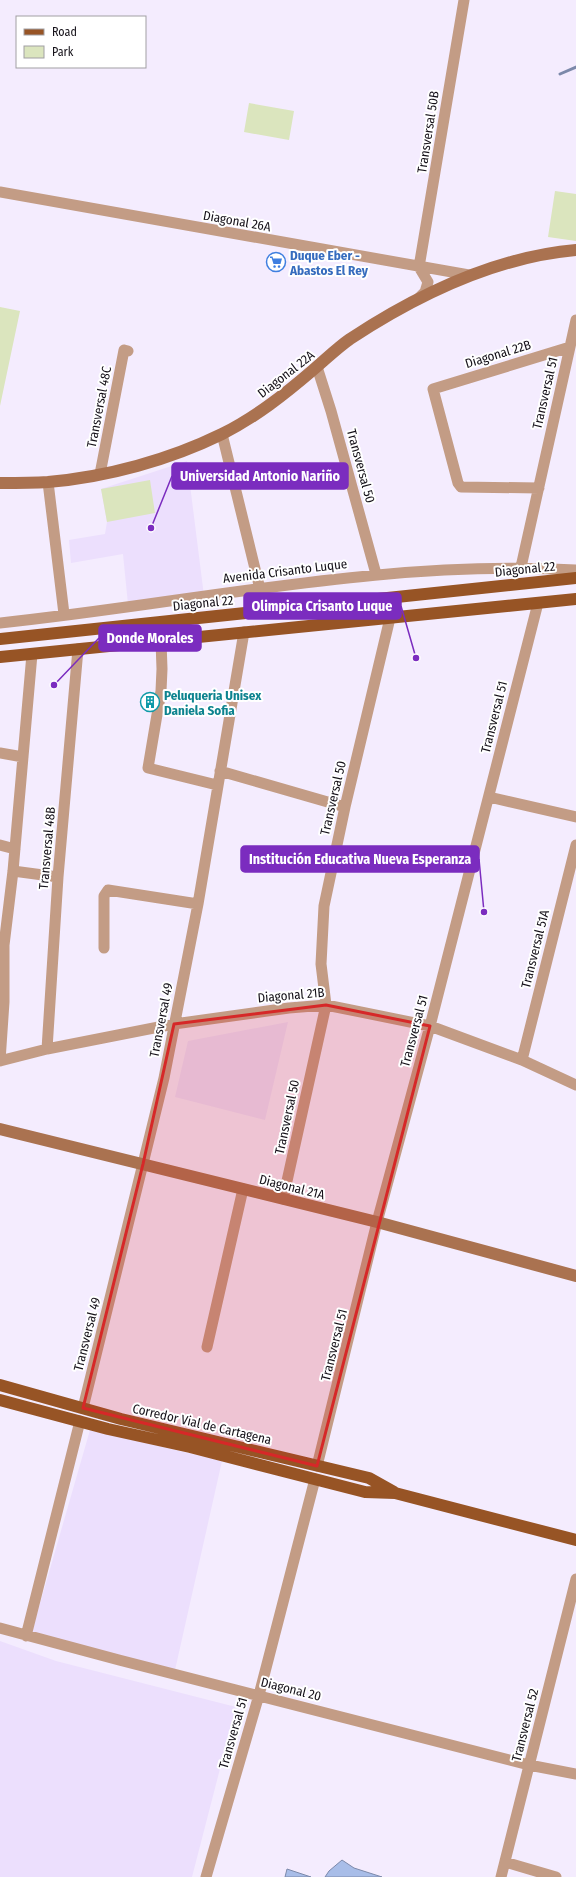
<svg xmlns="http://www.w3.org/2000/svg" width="576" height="1877" viewBox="0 0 576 1877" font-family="'Fira Sans Condensed',sans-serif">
<rect width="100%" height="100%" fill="#f4ecfe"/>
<path fill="#ecdffd" d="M187,461L204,596L128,604L123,554L71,563L69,540L105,534L107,522L101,489Z
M288,1022L265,1120L175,1097L188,1041Z
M90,1430L222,1461L173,1679L31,1635Z
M0,1641L56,1661L236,1707L192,1877H0Z"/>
<path fill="#dbe5be" d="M249,103L294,111L289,140L244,132Z
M555,191L576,194V241L548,237Z
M0,307L20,311L0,406Z
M150,480L155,513L107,522L101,489Z"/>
<path fill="#a8bde8" stroke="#7c89aa" d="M342,1860L354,1868L382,1877H325L329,1871Z
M287,1869L311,1877H285Z"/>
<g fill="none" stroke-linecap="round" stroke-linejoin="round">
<path stroke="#7c89aa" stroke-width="3" d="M560,74L576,67"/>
<path stroke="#c39c85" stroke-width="11" d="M0,192L469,275
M419,267L464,0
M418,299L425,292L428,282L419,267
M317,367L331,411L376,574
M222,434L260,589
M100,474L124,350L128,351
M48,482L64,614
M539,488L461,487L458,483L433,389L570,347
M521,567L576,320
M0,623C192,603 382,559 576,570
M161,641L162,669L161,691L148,768L217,785
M0,753L23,757
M220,771L345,807
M489,797L576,817
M0,845L15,849
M13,871L58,877
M104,948V896L108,890L198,904
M47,1049L58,877L78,649
M522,1060L576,845
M0,1061L47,1049L174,1024L289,1008L326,1005L430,1026L522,1060L576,1085
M0,1061L4,1002V945L13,871L32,654
M283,1199L326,1005L321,964L324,906L345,807L390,618
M207,1347L243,1189
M83,1408L164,1078L198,904L244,632
M317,1466L377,1222L430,1026L538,603
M0,1628L119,1660L529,1765L576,1774
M26,1636L80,1421
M505,1862L556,1877
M206,1877L259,1695L315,1479
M501,1877L576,1579"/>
<path stroke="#aa7250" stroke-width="12" d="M0,483C16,483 32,483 48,482C107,477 169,460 222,434C256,417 285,394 313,370C325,360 337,348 350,339C417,295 495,257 576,250
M0,1129L377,1222L576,1276"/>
<path stroke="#975425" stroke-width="12" d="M0,639L576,578
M0,657L576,599
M0,1385L121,1419L369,1478L394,1492
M0,1400L108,1429L190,1447L365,1492L395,1493L576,1540"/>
</g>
<path fill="#d62828" fill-opacity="0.2" stroke="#d62828" stroke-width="3" stroke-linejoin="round" d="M326,1005L430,1026L317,1466L83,1408L143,1164L174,1024Z"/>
<defs>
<symbol id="supermarket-ring" viewBox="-11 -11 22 22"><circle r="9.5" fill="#fff" stroke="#3f7fe0" stroke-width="1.5"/><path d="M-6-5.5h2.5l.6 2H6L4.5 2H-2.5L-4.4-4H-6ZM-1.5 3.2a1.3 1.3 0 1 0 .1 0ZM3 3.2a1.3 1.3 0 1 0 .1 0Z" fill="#3f7fe0"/></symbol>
<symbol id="building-ring" viewBox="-11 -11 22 22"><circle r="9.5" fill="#fff" stroke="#0f9aa8" stroke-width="1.5"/><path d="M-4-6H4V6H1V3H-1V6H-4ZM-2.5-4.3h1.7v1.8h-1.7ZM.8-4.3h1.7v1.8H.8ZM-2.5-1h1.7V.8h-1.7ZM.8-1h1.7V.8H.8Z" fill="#0f9aa8"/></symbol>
</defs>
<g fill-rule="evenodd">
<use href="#supermarket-ring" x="265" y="251" width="22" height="22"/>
<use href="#building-ring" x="139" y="691" width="22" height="22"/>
</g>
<g text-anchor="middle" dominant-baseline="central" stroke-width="4" stroke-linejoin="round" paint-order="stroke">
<g font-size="13" fill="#141018" stroke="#fff">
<text transform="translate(428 132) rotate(-81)">Transversal 50B</text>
<text transform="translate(237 221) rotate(10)">Diagonal 26A</text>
<text transform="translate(498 354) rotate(-17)">Diagonal 22B</text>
<text transform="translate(286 374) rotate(-38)">Diagonal 22A</text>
<text transform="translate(545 393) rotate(-77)">Transversal 51</text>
<text transform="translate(99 407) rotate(-79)">Transversal 48C</text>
<text transform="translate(361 466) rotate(75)">Transversal 50</text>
<text transform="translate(525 569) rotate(-6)">Diagonal 22</text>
<text transform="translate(285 571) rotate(-7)">Avenida Crisanto Luque</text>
<text transform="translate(203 603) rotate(-6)">Diagonal 22</text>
<text transform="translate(494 717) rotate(-76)">Transversal 51</text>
<text transform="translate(333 798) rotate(-77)">Transversal 50</text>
<text transform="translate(47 848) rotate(-85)">Transversal 48B</text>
<text transform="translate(535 949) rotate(-76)">Transversal 51A</text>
<text transform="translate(291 995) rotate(-5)">Diagonal 21B</text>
<text transform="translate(161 1020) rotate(-79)">Transversal 49</text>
<text transform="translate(414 1031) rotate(-75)">Transversal 51</text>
<text transform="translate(287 1117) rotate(-78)">Transversal 50</text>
<text transform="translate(292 1187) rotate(14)">Diagonal 21A</text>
<text transform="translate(87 1334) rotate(-76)">Transversal 49</text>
<text transform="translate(334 1345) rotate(-76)">Transversal 51</text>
<text transform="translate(202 1424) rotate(13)">Corredor Vial de Cartagena</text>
<text transform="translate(291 1689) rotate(14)">Diagonal 20</text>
<text transform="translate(525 1725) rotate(-76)">Transversal 52</text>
<text transform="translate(233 1733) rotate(-74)">Transversal 51</text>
</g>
<g font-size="13" font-weight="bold" fill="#366cbe" stroke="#fff" text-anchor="start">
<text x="290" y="255">Duque Eber -<tspan x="290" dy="15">Abastos El Rey</tspan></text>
</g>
<g font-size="13" font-weight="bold" fill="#0d838f" stroke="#fff" text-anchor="start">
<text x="164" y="695">Peluqueria Unisex<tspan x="164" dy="15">Daniela Sofia</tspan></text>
</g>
</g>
<path fill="none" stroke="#7b2cbf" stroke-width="1.5" d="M151 528L172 476M416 658L401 606M54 685L99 638M484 912L479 859"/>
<g fill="#7b2cbf" stroke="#fff" stroke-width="1.5">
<circle cx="151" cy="528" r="4"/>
<circle cx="416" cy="658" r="4"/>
<circle cx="54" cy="685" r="4"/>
<circle cx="484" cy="912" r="4"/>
</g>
<g fill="#7b2cbf" stroke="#7b2cbf" stroke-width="1.5">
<rect x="172" y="463" width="176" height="26" rx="4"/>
<rect x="244" y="593" width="157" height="26" rx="4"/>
<rect x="99" y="625" width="102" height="26" rx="4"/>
<rect x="241" y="846" width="238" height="26" rx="4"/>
</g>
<g font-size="14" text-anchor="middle" font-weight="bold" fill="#fff">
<text x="260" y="481">Universidad Antonio Nariño</text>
<text x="322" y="611">Olimpica Crisanto Luque</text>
<text x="150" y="643">Donde Morales</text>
<text x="360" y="864">Institución Educativa Nueva Esperanza</text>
</g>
<rect x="16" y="16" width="130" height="52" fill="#ffffff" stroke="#a19fa3"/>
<rect x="24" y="29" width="20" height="6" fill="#975425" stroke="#a19fa3"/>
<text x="52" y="36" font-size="12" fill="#141018">Road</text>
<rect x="24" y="46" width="20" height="12" fill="#dbe5be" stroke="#a19fa3"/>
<text x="52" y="56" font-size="12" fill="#141018">Park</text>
</svg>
